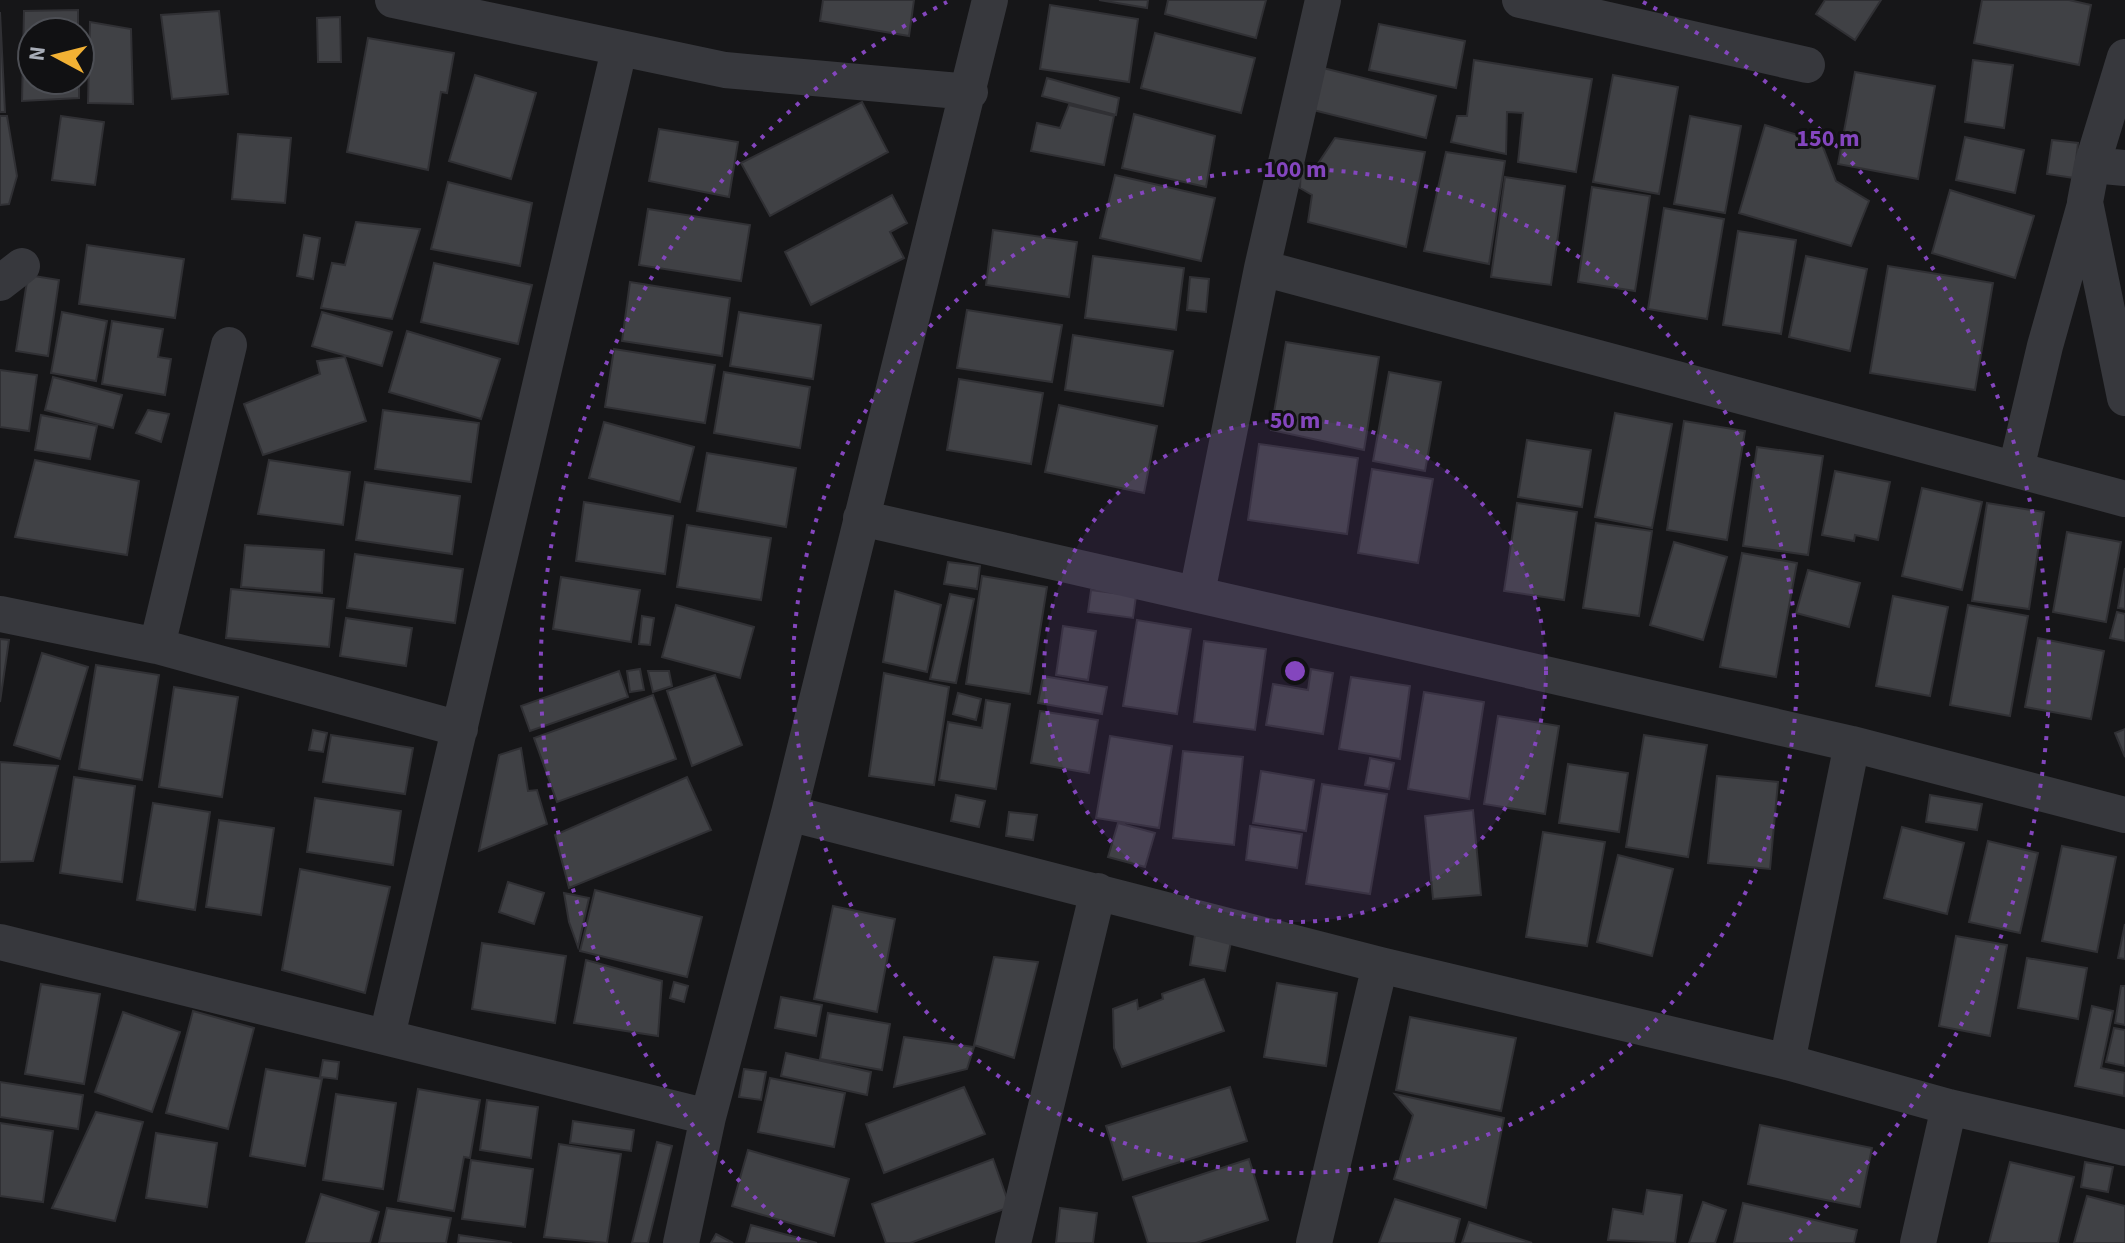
<svg xmlns="http://www.w3.org/2000/svg" width="2125" height="1243" viewBox="0 0 2125 1243" font-family="'Source Sans 3',sans-serif">
<rect width="100%" height="100%" fill="#161618"/>
<path fill="#404145" stroke="#303034" stroke-width="2" d="M823,0H914L909,36L820,21Z
M1099,0H1148L1147,8Z
M1168,0H1266L1256,38L1165,14Z
M1825,0H1881L1855,40L1816,14Z
M1982,0H2069L2091,5L2079,65L1974,43Z
M1050,5L1138,19L1129,82L1040,69Z
M78,10V32H32V80H79V98L22,101L24,11Z
M219,11L228,94L172,99L161,15Z
M0,12L5,112H0Z
M340,17L341,62H318L317,18Z
M90,22L131,29L133,104L88,103Z
M1379,24L1465,41L1456,88L1369,70Z
M1155,33L1255,58L1241,113L1141,88Z
M368,38L454,53L447,93L441,92L428,170L347,152Z
M1474,60L1592,79L1576,172L1518,162L1523,113L1507,112L1506,154L1451,142L1457,116H1467Z
M1973,60L2013,65L2004,128L1965,122Z
M1319,67L1436,96L1426,138L1309,109Z
M1855,72L1935,86L1918,179L1838,164Z
M475,75L536,93L511,179L449,161Z
M1613,75L1678,87L1659,194L1593,182Z
M1047,78L1119,98L1116,115L1042,96Z
M862,102L888,152L770,216L741,163Z
M1069,105L1114,116L1104,165L1031,151L1037,123L1060,128Z
M1134,114L1215,136L1206,187L1122,168Z
M0,116H7L17,176L9,204L0,205Z
M61,116L104,122L95,185L52,180Z
M1690,116L1741,126L1725,213L1674,204Z
M1765,125L1821,142L1836,181L1869,201L1851,246L1739,213Z
M659,129L738,142L729,197L649,181Z
M238,134L291,138L285,203L232,199Z
M1965,137L2024,150L2015,193L1956,180Z
M1335,138L1425,152L1406,247L1308,222L1312,195L1300,188L1301,164L1317,165Z
M2052,140L2078,143L2074,178L2047,174Z
M1446,152L1505,161L1489,264L1424,251Z
M1115,175L1215,198L1201,261L1100,238Z
M1505,177L1565,186L1551,285L1491,277Z
M448,182L532,203L520,266L431,249Z
M1592,187L1650,196L1635,291L1578,282Z
M1950,190L2034,216L2015,278L1932,253Z
M892,195L907,223L890,232L904,258L811,305L785,252Z
M1664,208L1724,219L1707,319L1648,309Z
M648,209L750,225L741,281L639,265Z
M356,222L420,229L392,319L321,308L332,263L345,265Z
M993,230L1077,242L1069,297L986,285Z
M1738,231L1796,240L1781,334L1723,325Z
M304,235L320,238L313,279L297,276Z
M87,245L184,259L175,318L79,304Z
M1093,256L1184,268L1176,330L1085,318Z
M1806,256L1867,269L1850,351L1789,337Z
M434,263L532,285L518,344L421,322Z
M1888,266L1993,283L1975,390L1870,373Z
M28,275L59,280L48,356L16,351Z
M1190,277L1209,279L1206,312L1187,310Z
M630,282L730,298L722,356L622,341Z
M967,310L1062,325L1052,382L957,368Z
M62,312L107,321L96,381L51,373Z
M322,312L392,332L382,366L312,346Z
M739,312L821,325L813,379L730,366Z
M112,321L163,329L158,357L171,359L165,395L102,384Z
M407,331L500,359L481,419L389,392Z
M1073,335L1173,351L1163,406L1065,390Z
M1286,342L1379,357L1364,450L1271,430Z
M614,349L715,365L705,423L605,407Z
M345,357L366,421L263,455L244,404L320,374L317,361Z
M0,370L37,375L29,431L0,427Z
M724,372L810,387L800,448L714,433Z
M1389,372L1441,382L1425,471L1373,461Z
M53,377L122,395L113,428L45,410Z
M959,379L1043,393L1031,464L947,450Z
M1059,405L1157,426L1144,493L1045,472Z
M148,410L169,414L161,442L136,433Z
M383,410L479,423L471,482L375,469Z
M1615,413L1672,424L1652,528L1595,517Z
M41,415L97,426L90,459L35,450Z
M1684,421L1745,431L1727,540L1667,530Z
M604,422L694,447L680,502L589,478Z
M1527,440L1591,450L1582,507L1518,497Z
M1259,444L1358,458L1347,534L1248,520Z
M1757,447L1823,456L1808,555L1743,546Z
M707,453L796,468L786,527L697,511Z
M35,460L139,481L127,555L15,537Z
M269,460L350,472L343,525L258,514Z
M1372,469L1433,479L1418,563L1358,553Z
M1835,471L1890,482L1878,540L1855,535L1854,541L1822,535Z
M365,482L460,496L452,554L356,540Z
M1922,488L1982,502L1962,590L1902,576Z
M584,502L673,516L665,574L576,561Z
M1517,503L1577,512L1564,600L1504,591Z
M1987,503L2044,512L2029,609L1972,601Z
M1596,523L1652,531L1639,616L1583,608Z
M687,525L771,538L761,600L677,587Z
M2067,532L2121,542L2106,622L2053,612Z
M1674,542L1727,557L1703,640L1650,625Z
M245,545L324,550L322,593L241,587Z
M1742,553L1797,563L1776,677L1720,667Z
M355,554L463,569L455,623L347,608Z
M948,562L980,566L977,589L944,584Z
M2125,568V609L2118,608Z
M1808,570L1860,583L1849,627L1796,613Z
M982,576L1047,587L1030,694L966,684Z
M561,577L640,590L631,642L553,629Z
M231,589L334,599L329,647L226,638Z
M1091,590L1136,596L1133,618L1088,612Z
M895,591L941,605L927,672L883,662Z
M950,594L974,599L956,683L930,679Z
M1893,596L1948,607L1930,696L1876,686Z
M676,605L754,627L740,678L662,657Z
M1968,605L2028,616L2010,716L1950,705Z
M2117,612L2125,614V641L2110,638Z
M642,616L654,618L650,645L639,644Z
M346,618L412,628L406,666L340,656Z
M1137,620L1191,629L1177,714L1123,706Z
M1063,626L1096,631L1088,680L1056,675Z
M2038,638L2104,651L2091,719L2025,707Z
M0,639L9,640L0,702Z
M1204,641L1266,649L1255,730L1194,722Z
M42,653L88,667L60,759L14,745Z
M96,665L159,675L142,780L79,769Z
M640,669L644,690L630,692L627,671Z
M1311,669L1333,673L1323,734L1266,725L1273,684L1308,690Z
M619,671L628,697L530,731L521,706Z
M648,671H669L672,686L653,692Z
M884,673L949,687L934,785L869,776Z
M715,675L742,745L692,766L667,691Z
M1043,676L1107,687L1102,714L1038,703Z
M1351,677L1410,686L1400,759L1339,749Z
M174,687L238,697L222,797L159,787Z
M1424,692L1484,702L1469,799L1408,789Z
M958,693L981,699L976,720L953,714Z
M653,695L676,759L557,802L534,738Z
M986,700L1010,704L996,789L939,780L948,722L982,728Z
M1040,711L1098,720L1089,773L1031,763Z
M1498,716L1559,726L1545,814L1484,804Z
M2125,729V757L2115,733Z
M313,730L327,733L323,752L309,750Z
M331,735L413,748L405,794L323,782Z
M1644,735L1707,745L1688,857L1626,847Z
M1110,736L1172,746L1159,828L1096,818Z
M521,748L528,791L537,790L547,824L479,851L499,755Z
M1183,751L1243,757L1234,845L1173,838Z
M1370,758L1394,763L1389,789L1365,785Z
M0,762L58,766L33,861L0,862Z
M1568,764L1628,773L1619,832L1559,823Z
M1261,771L1314,780L1306,831L1253,823Z
M1717,776L1778,782L1770,869L1708,863Z
M74,777L135,786L122,882L60,873Z
M687,777L711,830L569,888L555,835Z
M1322,784L1387,794L1370,894L1306,884Z
M956,795L985,801L979,827L951,821Z
M1930,795L1982,804L1977,830L1926,822Z
M315,798L401,811L393,865L307,852Z
M153,803L210,812L195,910L137,900Z
M1473,810L1481,895L1433,899L1425,816Z
M1009,812L1037,815L1033,840L1006,836Z
M219,820L274,828L261,915L206,907Z
M1118,823L1155,833L1145,867L1108,857Z
M1250,826L1302,834L1297,868L1246,860Z
M1902,827L1964,843L1947,914L1884,898Z
M1543,832L1605,842L1587,946L1526,937Z
M1988,841L2038,853L2020,933L1969,922Z
M2062,846L2116,857L2097,952L2042,941Z
M1618,855L1673,869L1652,956L1597,942Z
M300,869L390,887L365,993L282,970Z
M508,882L544,893L534,924L499,912Z
M595,890L702,917L687,977L580,951Z
M564,893L589,898L578,947L569,922Z
M833,906L895,919L877,1012L814,999Z
M2125,924V959L2118,958Z
M1195,935L1231,942L1225,971L1190,965Z
M1956,936L2007,945L1990,1036L1939,1026Z
M482,943L566,956L555,1023L472,1009Z
M994,957L1038,962L1014,1058L974,1045Z
M2027,958L2087,968L2078,1019L2018,1008Z
M586,960L662,981L658,1036L574,1023Z
M1204,979L1224,1031L1122,1067L1114,1048L1113,1009L1137,1000L1138,1009L1163,999L1162,994Z
M674,982L688,986L684,1002L670,998Z
M1277,983L1337,993L1326,1066L1264,1057Z
M41,984L100,994L84,1084L25,1074Z
M2121,986H2125V1025L2115,1023Z
M781,997L822,1005L816,1036L775,1028Z
M2092,1006L2113,1011L2101,1068L2125,1073L2124,1096L2075,1086Z
M193,1011L254,1028L228,1129L166,1113Z
M123,1012L180,1032L152,1112L95,1092Z
M828,1013L890,1024L882,1070L820,1059Z
M1410,1017L1516,1038L1501,1111L1396,1090Z
M2114,1028L2125,1030V1066L2106,1062Z
M904,1037L974,1047L967,1069L894,1087Z
M786,1053L871,1072L867,1095L781,1076Z
M323,1060L339,1062L337,1079L320,1077Z
M266,1069L322,1079L305,1166L250,1156Z
M744,1069L766,1072L761,1100L739,1097Z
M770,1078L845,1093L834,1147L758,1132Z
M0,1082L83,1095L78,1129L0,1117Z
M964,1087L985,1134L884,1173L866,1124Z
M1230,1087L1247,1141L1123,1180L1106,1126Z
M418,1089L480,1100L470,1158L464,1157L454,1211L398,1201Z
M336,1094L396,1103L383,1189L323,1180Z
M1395,1094L1504,1118L1486,1208L1394,1179L1413,1115Z
M487,1100L538,1107L531,1158L480,1150Z
M96,1112L143,1122L115,1221L52,1208Z
M573,1121L634,1130L631,1151L570,1143Z
M0,1123L53,1131L43,1202L0,1196Z
M1760,1125L1872,1148L1860,1207L1748,1184Z
M156,1133L217,1143L207,1207L146,1198Z
M657,1142L672,1146L648,1243H632Z
M559,1144L621,1154L607,1243L544,1237Z
M748,1150L849,1179L834,1236L732,1206Z
M993,1159L1010,1207L910,1243H886L872,1204Z
M1249,1159L1268,1220L1196,1243H1148L1133,1197Z
M471,1160L533,1169L525,1227L462,1219Z
M2010,1162L2074,1177L2058,1243H1989Z
M2085,1162L2113,1167L2108,1192L2081,1187Z
M1647,1190L1682,1195L1675,1243L1608,1240L1613,1209L1643,1214Z
M321,1194L379,1212L370,1243H306Z
M2087,1196L2125,1206V1243H2074Z
M1395,1199L1460,1219L1454,1243H1379Z
M1703,1202L1726,1210L1715,1243H1689Z
M1743,1203L1857,1230L1854,1243H1734Z
M387,1208L451,1218L446,1243H379Z
M1060,1208L1097,1213L1093,1243H1056Z
M1469,1222L1532,1243H1462Z
M751,1225L817,1243H746Z
M716,1234L733,1243H711Z
M459,1235L512,1243H458Z"/>
<g fill="none" stroke-linecap="round" stroke-linejoin="round">
<path stroke="#37383d" stroke-width="36" d="M393,0L725,70L970,92
M990,0L789,813L1380,965L1787,1062L1949,1107L2125,1148
M1520,0L1807,65
M2125,57L2092,165L2085,202L2125,398
M2092,165L2125,168
M1262,268L2125,499
M0,283L22,266
M2016,469L2045,346L2084,208
M861,518L1852,744L2125,815
M1197,593L1262,268L1323,0
M0,614L157,646L460,729
M157,646L229,345
M0,942L708,1117
M387,1036L619,50
M1787,1062L1852,744
M681,1243L708,1117L789,813
M1013,1243L1098,891
M1314,1243L1380,965
M1918,1243L1949,1107"/>
</g>
<circle cx="1295" cy="671" r="251" fill="#8446be" fill-opacity=".12"/>
<g fill="none" stroke="#8446be" stroke-width="4" stroke-dasharray="4 8">
<circle cx="1295" cy="671" r="251"/>
<circle cx="1295" cy="671" r="502"/>
<path d="M800 1240A754 754 0 0 1 947 2M1643 2A754 754 0 0 1 1790 1240"/>
</g>
<circle cx="1295" cy="671" r="12" fill="#8446be" stroke="#111113" stroke-width="4"/>
<g font-size="24" text-anchor="middle" font-weight="bold" fill="#8446be" stroke="#111113" stroke-width="6" stroke-linejoin="round" paint-order="stroke">
<text x="1828" y="146">150 m</text>
<text x="1295" y="177">100 m</text>
<text x="1295" y="428">50 m</text>
</g>
<g transform="translate(56 56) rotate(277)"><circle r="38" fill="#111113" stroke="#4d4f55" stroke-width="2"/>
<path d="M0-6L14 30L0 20L-14 30Z" fill="#f2b134"/>
<text y="-12" font-size="22" font-weight="bold" text-anchor="middle" fill="#a8adb8">N</text>
</g>
</svg>
